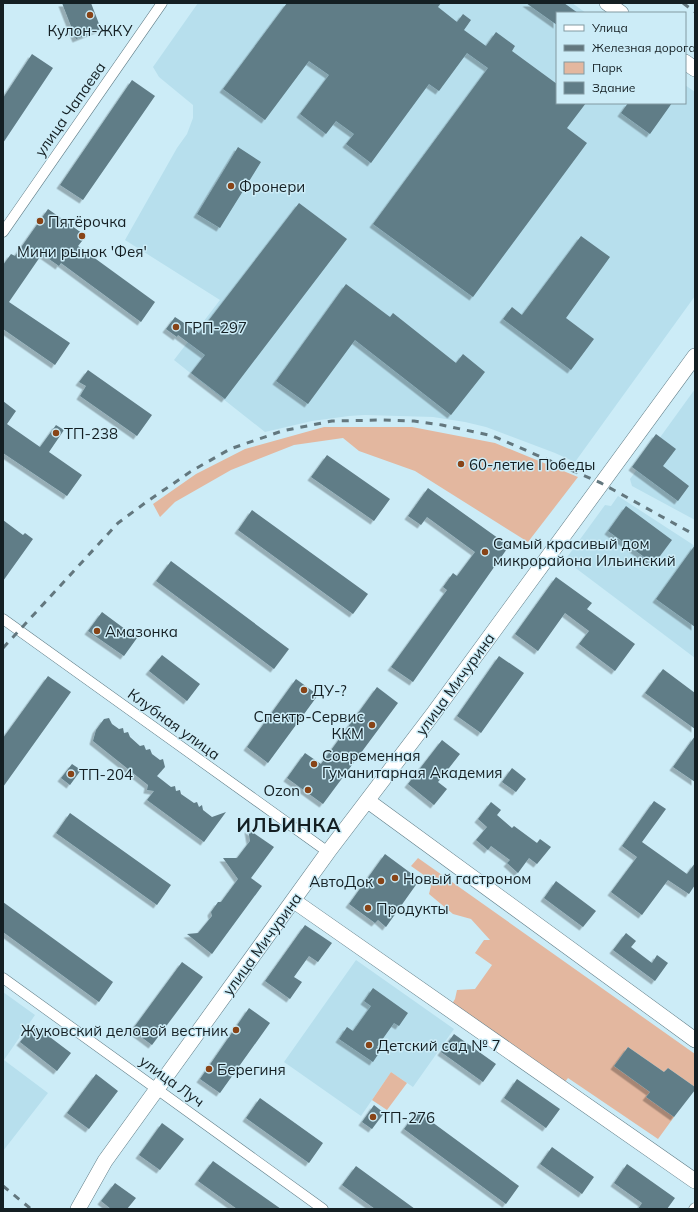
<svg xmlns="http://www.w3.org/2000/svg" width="698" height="1212" viewBox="0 0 698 1212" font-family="Mulish,sans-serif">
<defs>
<filter id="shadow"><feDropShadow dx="-3.5" dy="3.5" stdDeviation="0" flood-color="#0004"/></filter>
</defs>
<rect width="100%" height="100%" fill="#ccecf7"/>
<path fill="#b7dfed" d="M198,3H572L586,13H557V103H685V85L695,92V296L575,462L555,453L486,427L465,422L433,417L365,415L349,416L312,421L265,432L174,360L220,300L125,240L177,148L187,134L193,118V105L159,77L153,67Z
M695,389V520L632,486L630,479Z
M618,496L695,546V658L565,560L605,505L611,506Z
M356,960L454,1029L413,1087L391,1072L361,1116L284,1062Z
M3,992L35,1015L4,1060L48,1093L3,1151Z"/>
<path fill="#e3b79f" d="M324,427H412L495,443L578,477L528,542L415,471L359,451L343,438L294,445L231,470L175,502L160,517L153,504L196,474L245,449Z
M418,858L695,1054V1087L668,1068L664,1072L628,1047L614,1066L650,1092L646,1097L674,1117L658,1139L568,1078L561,1087L449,1009L455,999L457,990L475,989L492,965L475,953L484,940H490L471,919L453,914L429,894L431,886L428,878L411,866Z
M391,1072L407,1083L387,1110L372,1100Z"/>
<path fill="#607d87" filter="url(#shadow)" d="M62,3H91L101,29L76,39Z
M287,3H441L438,7L457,22L463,14L471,20L464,30L486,46L496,32L515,46L512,51L557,84V103H586L567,128L587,143L473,297L373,224L488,68L467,53L439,91L429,84L371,163L346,144L354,134L336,121L326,134L300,114L329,75L309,61L265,120L223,89Z
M526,3H564L578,13H557V25Z
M32,54L53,68L3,143V98Z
M132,80L155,96L83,200L60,185Z
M628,103H672L650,134L621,113Z
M238,147L261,162L220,228L197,214Z
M299,203L347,239L225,399L191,373L205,355L178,335L177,337L166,329L175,317L199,333Z
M48,209L86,236L78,246L155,302L141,322L61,263L59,266L42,254L9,302L70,343L55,365L3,329V265L11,254L15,256Z
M581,236L610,257L566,318L594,339L571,370L503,319L512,307L522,315Z
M346,284L390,317L393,313L456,363L463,354L485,372L451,415L355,340L308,404L276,381Z
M88,370L152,415L137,436L80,396L86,386L79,382Z
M3,401L16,411L7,424L40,447L56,425L64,430L49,452L82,475L67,496L3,453Z
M656,434L676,449L663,466L689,486L678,501L632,467Z
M327,455L390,499L374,521L311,477Z
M428,488L509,546L413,682L391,667L447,590L443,587L453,573L457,576L475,552L427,517L421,525L408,516Z
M626,506L672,540L654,564L608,531Z
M252,510L368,594L353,614L238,530Z
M3,520L23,535L25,533L33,539L3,581Z
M695,545V627L656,599Z
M171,561L289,649L274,669L156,581Z
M556,577L592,603L587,609L635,644L615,671L579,644L589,631L565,613L538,651L515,634Z
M102,612L137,638L124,656L88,631Z
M162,655L200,684L187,701L149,671Z
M499,656L524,673L481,733L457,716Z
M663,669L695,693V729L645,693Z
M48,676L71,692L3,787V738Z
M296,679L318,695L268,763L247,747Z
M377,687L398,703L323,804L287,778L305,753L321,764Z
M109,718L112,724L119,729L123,728L124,733L128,732L130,737L140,746L144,745L146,750L150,749L152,754L160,760L163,759L165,767L157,776L171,787L175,786L176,791L180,790L181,794L194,803L197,802L199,807L202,805L203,810L212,817L226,812L204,842L147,800L154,791L147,790L148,785L93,741L96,730L104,719Z
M695,736V782L673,767Z
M442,740L460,754L438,782L447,789L434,805L408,784Z
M72,764L81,770L70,785L61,778Z
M512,768L526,779L516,792L502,782Z
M654,801L666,809L642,842L687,874L695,863V885L689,894L668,880L642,915L611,892L637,857L622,846Z
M491,802L501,810L497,815L512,828L514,826L537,843L540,839L551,847L537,864L529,858L518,873L507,863L510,860L491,846L488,850L476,840L487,827L478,819Z
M70,813L171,885L157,905L56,833Z
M248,829L274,847L251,878L262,886L212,954L187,934L198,933L212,916L211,912L218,902H221L238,879L223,858H237L250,841Z
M385,854L412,874L410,876L418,882L386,927L378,920L375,923L349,904Z
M556,881L596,911L583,927L544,898Z
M3,902L113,982L99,1002L3,932Z
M305,925L332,943L318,962L309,956L294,977L302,982L290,999L265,981Z
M626,933L636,941L631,947L652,963L657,955L668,963L655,981L613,950Z
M182,962L203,977L152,1045L132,1030Z
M373,988L408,1013L399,1026L394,1023L377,1047L381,1050L373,1062L339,1039L347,1027L353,1031L371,1006L364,1001Z
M249,1008L270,1023L220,1093L200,1079Z
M34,1025L71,1053L57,1071L20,1042Z
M454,1034L496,1064L483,1082L441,1052Z
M628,1047L664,1072L668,1068L695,1087V1090L674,1117L646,1097L650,1092L614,1066Z
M96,1074L118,1091L89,1129L67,1113Z
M517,1079L560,1109L546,1128L504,1098Z
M260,1098L323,1143L309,1163L246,1118Z
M374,1105L384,1113L372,1129L362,1122Z
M417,1111L519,1186L506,1204L404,1129Z
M162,1123L184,1139L160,1170L139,1155Z
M552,1147L594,1177L582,1194L540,1164Z
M213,1161L227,1171L281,1209H237L198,1181Z
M627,1164L675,1198L667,1209H638L642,1203L614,1183Z
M356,1166L415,1209H375L342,1185Z
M115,1183L136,1198L127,1209H111L101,1201Z"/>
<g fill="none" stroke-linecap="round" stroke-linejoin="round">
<defs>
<path id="street" d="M3,232L162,3
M3,619L328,852
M3,978L323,1209
M694,1209L695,1208"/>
<path id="secondary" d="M607,3L621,13
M685,62L695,69
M368,801L695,1040
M294,901L695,1181
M78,1209L105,1161L328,852L433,714L695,356"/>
</defs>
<use href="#street" stroke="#607d87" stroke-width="11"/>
<use href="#secondary" stroke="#607d87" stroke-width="16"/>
<use href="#street" stroke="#fff" stroke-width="10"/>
<use href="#secondary" stroke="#fff" stroke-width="15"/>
<path stroke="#63777e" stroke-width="3" stroke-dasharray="7 7" stroke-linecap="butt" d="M683,3L695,12
M3,648L118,523L145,503L190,472L230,449L282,431L332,421L383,420L414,421L442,425L493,436L601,483L695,535
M3,1186L31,1209"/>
</g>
<g fill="#884417" stroke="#ccecf7" stroke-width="1.5">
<circle cx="90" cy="15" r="4"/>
<circle cx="231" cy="186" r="4"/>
<circle cx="40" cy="221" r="4"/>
<circle cx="82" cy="236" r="4"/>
<circle cx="176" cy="327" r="4"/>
<circle cx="56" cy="433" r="4"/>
<circle cx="461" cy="464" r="4"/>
<circle cx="485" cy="552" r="4"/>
<circle cx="97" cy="631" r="4"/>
<circle cx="304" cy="690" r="4"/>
<circle cx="372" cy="725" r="4"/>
<circle cx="314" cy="764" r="4"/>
<circle cx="71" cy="774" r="4"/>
<circle cx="308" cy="790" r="4"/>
<circle cx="395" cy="878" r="4"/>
<circle cx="381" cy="881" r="4"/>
<circle cx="368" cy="908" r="4"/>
<circle cx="236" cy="1030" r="4"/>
<circle cx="369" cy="1045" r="4"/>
<circle cx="209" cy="1069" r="4"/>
<circle cx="373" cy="1117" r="4"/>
</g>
<g text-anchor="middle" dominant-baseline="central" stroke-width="3" stroke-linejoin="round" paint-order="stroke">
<g font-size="15" fill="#141f23" stroke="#ccecf7" text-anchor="start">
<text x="90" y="30" text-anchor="middle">Кулон-ЖКУ</text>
<text x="239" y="186">Фронери</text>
<text x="48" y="221">Пятёрочка</text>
<text x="82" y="251" text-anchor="middle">Мини рынок 'Фея'</text>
<text x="184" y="327">ГРП-297</text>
<text x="64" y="433">ТП-238</text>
<text x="469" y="464">60-летие Победы</text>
<text x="493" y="543">Самый красивый дом<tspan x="493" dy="17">микрорайона Ильинский</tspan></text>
<text x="105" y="631">Амазонка</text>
<text x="312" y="690">ДУ-?</text>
<text x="364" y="716" text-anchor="end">Спектр-Сервис<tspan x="364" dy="17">ККМ</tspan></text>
<text x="322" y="755">Современная<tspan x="322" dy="17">Гуманитарная Академия</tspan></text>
<text x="79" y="774">ТП-204</text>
<text x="300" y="790" text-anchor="end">Ozon</text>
<text x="403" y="878">Новый гастроном</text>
<text x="373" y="881" text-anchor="end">АвтоДок</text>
<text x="376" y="908">Продукты</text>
<text x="228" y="1030" text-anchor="end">Жуковский деловой вестник</text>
<text x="377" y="1045">Детский сад № 7</text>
<text x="217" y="1069">Берегиня</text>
<text x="381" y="1117">ТП-276</text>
</g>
<g font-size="15" fill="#141f23" stroke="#ccecf7">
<text transform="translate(70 109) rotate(-55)">улица Чапаева</text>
<text transform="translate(455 684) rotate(-54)">улица Мичурина</text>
<text transform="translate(174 724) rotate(36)">Клубная улица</text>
<text transform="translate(262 944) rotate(-54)">улица Мичурина</text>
<text transform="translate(172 1081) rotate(36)">улица Луч</text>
</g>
<g font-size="19" font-weight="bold" letter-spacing="1" fill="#141f23" stroke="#ccecf7">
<text x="289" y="825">ИЛЬИНКА</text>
</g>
</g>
<rect width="698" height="1212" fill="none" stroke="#141f23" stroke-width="8"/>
<rect x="556" y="12" width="130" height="92" fill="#ccecf7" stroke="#829aa2"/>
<rect x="564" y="25" width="20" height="6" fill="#ffffff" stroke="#829aa2"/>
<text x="592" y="32" font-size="12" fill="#141f23">Улица</text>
<rect x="564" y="45" width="20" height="6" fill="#63777e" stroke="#829aa2"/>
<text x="592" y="52" font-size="12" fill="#141f23">Железная дорога</text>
<rect x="564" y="62" width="20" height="12" fill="#e3b79f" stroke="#829aa2"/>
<text x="592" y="72" font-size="12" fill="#141f23">Парк</text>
<rect x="564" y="82" width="20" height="12" fill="#607d87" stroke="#829aa2"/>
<text x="592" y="92" font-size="12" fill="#141f23">Здание</text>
</svg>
